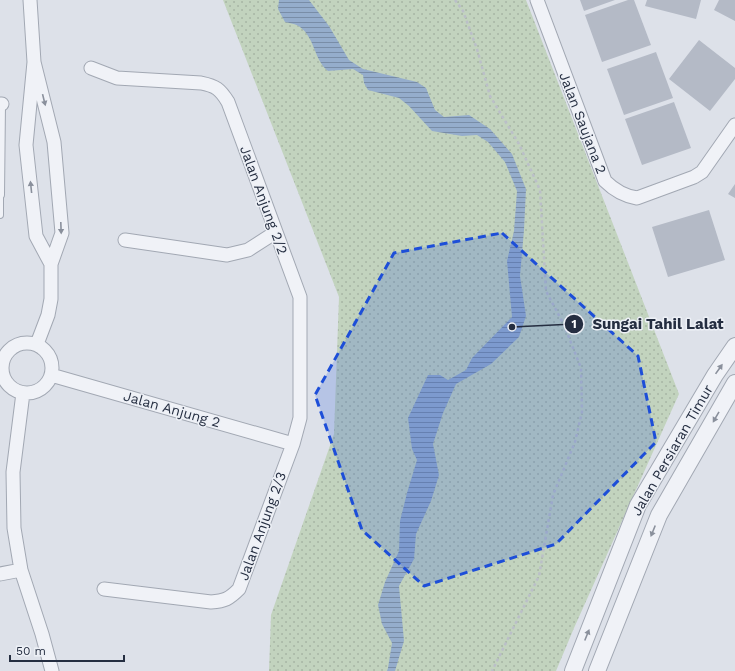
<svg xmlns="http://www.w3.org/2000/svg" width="735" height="671" viewBox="0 0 735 671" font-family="'Work Sans',sans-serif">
<defs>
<pattern id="grass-dots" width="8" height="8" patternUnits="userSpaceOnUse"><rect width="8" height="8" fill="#c2d3be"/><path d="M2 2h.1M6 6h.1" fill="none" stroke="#a7b5a4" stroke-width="1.8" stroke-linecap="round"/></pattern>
<pattern id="water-rules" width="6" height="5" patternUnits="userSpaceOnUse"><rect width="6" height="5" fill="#95adcc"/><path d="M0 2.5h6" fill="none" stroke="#798da7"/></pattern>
</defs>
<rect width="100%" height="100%" fill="#dde1e9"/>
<path fill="url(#grass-dots)" d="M223,0H526L679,394L574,628L556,671H269L271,615L334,434L339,297Z"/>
<path fill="url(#water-rules)" d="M279,0H309L329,26L349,60L363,69L417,82L426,88L435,110L444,117L469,115L490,129L512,154L526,189L524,230L520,276L526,316L519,337L491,364L456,384L443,413L433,444L439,475L431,501L416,534L414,559L399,586L404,641L395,671H387L388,668L392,643L382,624L378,605L385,582L399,551L400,521L407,493L417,460L412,449L408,418L428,375H440L448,380L466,370L472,358L512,317L507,261L514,231L517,191L505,162L488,142L477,135L462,136L432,131L409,106L399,98L368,90L364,83L363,75L353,69L328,71C314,60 315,38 300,27C296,24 289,23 285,22L278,9Z"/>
<path fill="#b4bac6" d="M580,0H615L584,11Z
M628,0H634L651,45L602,62L585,15Z
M647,0H701L696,19L645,6Z
M719,0H735V21L714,10Z
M699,40L735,68V79L710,111L669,79Z
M656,52L673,98L624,115L607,69Z
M674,102L691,148L642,165L625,119Z
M735,184V198L728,194Z
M709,210L725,260L668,277L652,227Z"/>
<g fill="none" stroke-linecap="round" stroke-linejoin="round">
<defs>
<path id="service" d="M0,195V215
M1,195L2,104"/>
<path id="minor" d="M30,0L34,62L26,145L36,236L51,264
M537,0L605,181C615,191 624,196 637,198L694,177L702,172L735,125
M34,62L54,142L62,233L51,264V299L48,315L37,344
M91,68L117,78L201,83C216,86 220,89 228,102L300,297V418L293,444L239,589C229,599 225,601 211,602L104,589
M0,104H2
M125,240L227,255L248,250L276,232
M2 368a25 25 0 1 1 50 0a25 25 0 1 1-50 0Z
M51,375L293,444
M23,393L13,472L14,528L21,570L42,634L52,671
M0,574L21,570"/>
<path id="tertiary" d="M573,671L638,505L715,375L735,346
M597,671L659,515L735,383"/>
</defs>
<use href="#service" stroke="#a2a8b3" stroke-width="8"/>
<use href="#minor" stroke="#a2a8b3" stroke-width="15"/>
<use href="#tertiary" stroke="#a2a8b3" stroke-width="18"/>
<path stroke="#bbbfc8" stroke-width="2.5" stroke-dasharray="3 3" stroke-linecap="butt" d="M455,0L463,11L477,49L490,96L519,144L540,190L546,291L564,325L581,368L582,412L575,442L553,495L539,576L492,671"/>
<use href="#service" stroke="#f0f2f7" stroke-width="6"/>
<use href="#minor" stroke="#f0f2f7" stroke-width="13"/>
<use href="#tertiary" stroke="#f0f2f7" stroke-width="16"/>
</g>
<defs><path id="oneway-solid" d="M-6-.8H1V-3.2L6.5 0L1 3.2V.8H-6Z"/></defs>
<g fill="#8a909c">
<use href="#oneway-solid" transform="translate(44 100) rotate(76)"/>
<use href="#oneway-solid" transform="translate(31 187) rotate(-96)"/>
<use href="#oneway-solid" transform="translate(61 228) rotate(88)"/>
<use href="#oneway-solid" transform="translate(719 369) rotate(-55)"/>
<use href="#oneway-solid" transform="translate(716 417) rotate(120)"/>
<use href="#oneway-solid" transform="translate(653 531) rotate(112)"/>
<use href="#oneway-solid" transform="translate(587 635) rotate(-68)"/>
</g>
<path fill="#1d4ed8" fill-opacity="0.2" stroke="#1d4ed8" stroke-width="3" stroke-dasharray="8 5" stroke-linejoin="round" d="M502,233L638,356L656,442L556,544L424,586L362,530L315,395L394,253Z"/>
<g text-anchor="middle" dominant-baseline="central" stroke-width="3" stroke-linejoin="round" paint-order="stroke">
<g font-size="14" fill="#252e41" stroke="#edf0f6">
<text transform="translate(583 123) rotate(69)">Jalan Saujana 2</text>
<text transform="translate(264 200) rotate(70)">Jalan Anjung 2/2</text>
<text transform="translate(172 409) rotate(16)">Jalan Anjung 2</text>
<text transform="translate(672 450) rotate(-60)">Jalan Persiaran Timur</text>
<text transform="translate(262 526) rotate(-70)">Jalan Anjung 2/3</text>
</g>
</g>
<path fill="none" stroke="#252e41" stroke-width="1.5" d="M512 327L574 324"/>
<g fill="#252e41" stroke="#edf0f6" stroke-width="1.5">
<circle cx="512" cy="327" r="4"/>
<circle cx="574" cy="324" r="10"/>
</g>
<g font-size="12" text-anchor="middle" font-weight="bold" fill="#fff">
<text x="574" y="328">1</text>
</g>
<g font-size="15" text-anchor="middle" font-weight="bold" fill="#252e41" stroke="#edf0f6" stroke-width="3" stroke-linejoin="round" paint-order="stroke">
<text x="658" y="329">Sungai Tahil Lalat</text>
</g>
<path d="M10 655v6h114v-6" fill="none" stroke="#252e41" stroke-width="2"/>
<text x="16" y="655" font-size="12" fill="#252e41" stroke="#edf0f6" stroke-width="3" paint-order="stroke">50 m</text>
</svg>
